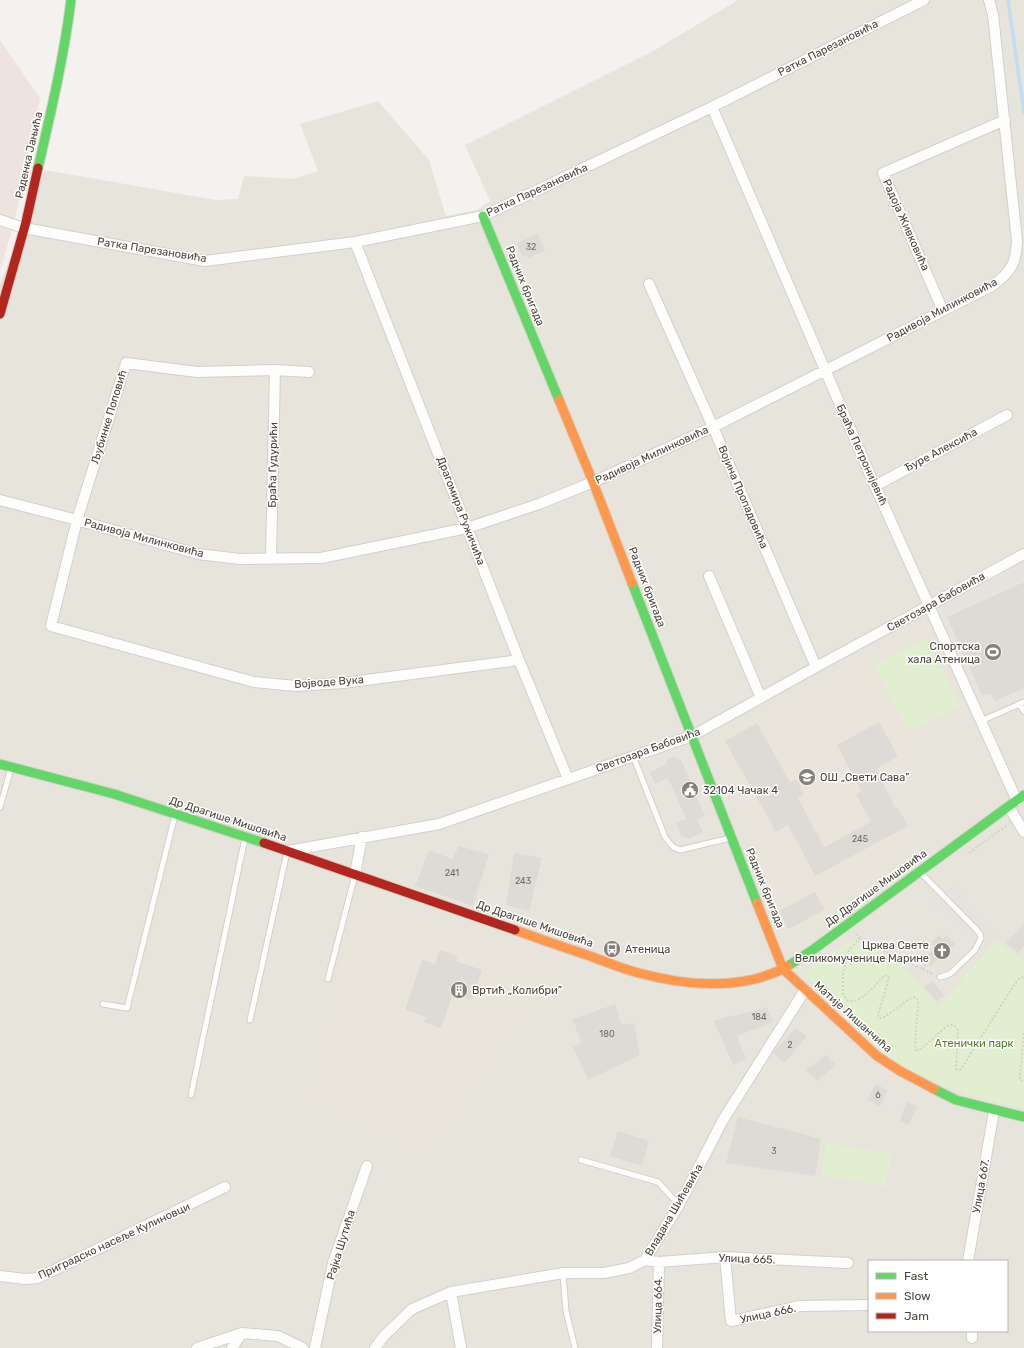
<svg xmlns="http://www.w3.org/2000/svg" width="1024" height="1348" viewBox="0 0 1024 1348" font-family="Rubik,sans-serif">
<rect width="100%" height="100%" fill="#f4f2ee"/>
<path fill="#e7e4dc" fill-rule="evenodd" d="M738,0H1024V1348H0V284L45,170L216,200L238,199L244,176L293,179L318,171L300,124L378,101L429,160L446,216L477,210L490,201L465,145L655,50ZM869,1261H1007V1331H869Z"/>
<path fill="#eae5da" d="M926,622L968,714L913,743L915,752L889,775L883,779L919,847L813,927L793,934L785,929L716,746L720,736Z
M361,892L564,964L427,1155L305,1099Z"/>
<path fill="#eee3df" d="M0,40L40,98L14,223L0,271Z"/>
<path fill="#e1eecf" d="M926,638L960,705L909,732L874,665Z
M854,938L898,962L939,1006L996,940L1024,961V1109C1005,1104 986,1101 967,1094C933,1083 898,1066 869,1043L809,979L806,973L809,968Z
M826,1142L891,1154L885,1187L821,1175Z"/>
<path fill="#e6e3df" d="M1024,559V579L946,615L940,604Z
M954,885L995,937L970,936L929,900Z"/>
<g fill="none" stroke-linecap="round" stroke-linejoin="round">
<path stroke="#c0ddf1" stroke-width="3.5" d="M1008,0L1024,112"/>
</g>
<path fill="#dedbd6" d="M538,234L545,251L528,258L526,255L522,256L517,243Z
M1024,582V688L995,701L991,694L982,695L947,617Z
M879,722L898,756L876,769L896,808H898L908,826L815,876L788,825L776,832L725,741L757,723L790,782L796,779L804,794L798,798L824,847L871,822L856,794L861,791L837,745Z
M675,757L681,760L705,816L697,819L703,832L688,839L681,836L676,823L686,819L668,778L655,784L650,772L665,765L667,760Z
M459,846L489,854L473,906L415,886L429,850L452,859Z
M514,853L542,858L529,911L506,905Z
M815,892L825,910L788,929L779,911Z
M1024,924V946L1018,953L1006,943Z
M939,935L943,939L946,935L955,944L950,949L953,952L946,960L941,956L931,966L924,959L935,947L931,943Z
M440,950L458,956L456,961L482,970L472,1000L453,994L441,1028L424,1022L426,1017L405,1010L422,960L435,964Z
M932,981L944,995L937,1001L924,987Z
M615,1004L622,1025L634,1023L640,1055L588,1080L573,1047L581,1043L573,1019Z
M767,1007L773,1022L737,1036L746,1059L733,1065L714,1021L728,1016L729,1017Z
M795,1028L807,1036L784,1063L773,1053Z
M826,1055L836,1065L817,1081L806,1070Z
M875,1084L888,1090L880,1106L867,1100Z
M907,1101L917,1106L909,1125L900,1121Z
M738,1117L821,1139L815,1176L726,1163Z
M618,1131L649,1141L642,1166L610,1156Z"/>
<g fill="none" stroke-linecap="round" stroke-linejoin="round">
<defs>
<path id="lane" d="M1019,704L1024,711
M981,721L1024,702
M633,756L665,837L673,847L680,850L730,838
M0,807L11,768
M920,872L974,927L980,934L981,938L975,950L950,974L940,977
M328,979L355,875
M103,1004L127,1008L175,815
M250,1020L287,852
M191,1095L245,838
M581,1160L658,1182L679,1205
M563,1273L566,1311L575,1348"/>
<path id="street" d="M712,107L875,486L1017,801
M0,220L24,228L205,261L355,242L483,216L712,107L924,0
M355,242L519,660L568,779
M649,284L713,427L816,667
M943,311L883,173L1005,120
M309,372L275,370L197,372L126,363L77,520L51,626L254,682L295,686L343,683L519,660
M875,486L1007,415
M0,500L77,520L198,554L240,559L321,558L467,528L539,504L593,482L713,427L992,286C1011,272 1016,264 1017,241L993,15L989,0
M271,559L275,370
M709,576L761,698
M1009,807L1024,832
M288,851L439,824L692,736L816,667L1024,554
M355,874L362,837
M725,1257L731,1321L800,1306L869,1305
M645,1260L659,1262L725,1257L848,1263
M968,1261L994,1111
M0,1276L25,1279L38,1278L225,1187
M451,1292L461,1348
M972,1331V1338
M197,1348L242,1333L278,1336L303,1348
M232,1348L242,1333
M315,1348L333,1263L367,1166
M375,1348L383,1337L412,1309L451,1292L563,1273H604L629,1268L645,1260L679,1205L723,1120L805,990
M657,1348L659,1262"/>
<path id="fast" d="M38,168C51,112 64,57 71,0
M483,216L559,400
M632,583L757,903
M0,764L114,794L264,843
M788,966L814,949L1024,795
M934,1089L956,1100L1024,1117"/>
<path id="slow" d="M559,400L593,482L632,583
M757,903L783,969L877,1056L900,1071L934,1089
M515,930C540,939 565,948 590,956C606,962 623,969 639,973C686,986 744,991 788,966"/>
<path id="jam" d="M0,314L26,222L38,168
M264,843L515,930"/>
</defs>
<use href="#lane" stroke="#d2d0cb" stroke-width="7"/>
<use href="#street" stroke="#d2d0cb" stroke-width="12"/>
<use href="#fast" stroke="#d3cfc5" stroke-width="11"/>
<use href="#slow" stroke="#d3cfc5" stroke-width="11"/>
<use href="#jam" stroke="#d3cfc5" stroke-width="11"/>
<path stroke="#d3d2cc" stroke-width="2" stroke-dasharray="2 2" stroke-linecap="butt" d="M969,853L1007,825
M856,934L860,938L902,960L933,974
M860,938L849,950L843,974V994L848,1001C862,1003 874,986 883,977L887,975L889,978L878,1015L879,1018H883L911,998L915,997L918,1000V1005L915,1046L916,1050L921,1049L947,1026L951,1025L955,1026L958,1030L956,1069L960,1070L963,1066L1014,985L1019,979L1024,977
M922,969L927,962
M1024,1033L1020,1075V1080L1024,1081"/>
<use href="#lane" stroke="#fdfdfc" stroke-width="5"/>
<use href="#street" stroke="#fdfdfc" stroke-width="10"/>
<use href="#fast" stroke="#63d668" stroke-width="9"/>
<use href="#slow" stroke="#ff974d" stroke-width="9"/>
<use href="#jam" stroke="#b3261e" stroke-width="9"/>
</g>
<defs>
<symbol id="stadium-disc" viewBox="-11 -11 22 22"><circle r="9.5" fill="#868178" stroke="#fff"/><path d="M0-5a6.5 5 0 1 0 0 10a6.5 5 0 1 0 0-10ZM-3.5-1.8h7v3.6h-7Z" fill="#fff"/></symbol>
<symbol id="school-disc" viewBox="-11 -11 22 22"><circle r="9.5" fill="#868178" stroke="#fff"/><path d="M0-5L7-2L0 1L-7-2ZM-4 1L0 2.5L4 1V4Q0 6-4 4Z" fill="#fff"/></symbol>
<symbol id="civic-disc" viewBox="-11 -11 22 22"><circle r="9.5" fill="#868178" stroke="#fff"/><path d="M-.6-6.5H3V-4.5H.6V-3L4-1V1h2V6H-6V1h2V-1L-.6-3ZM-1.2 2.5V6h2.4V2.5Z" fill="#fff"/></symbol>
<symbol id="bus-disc" viewBox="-11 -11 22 22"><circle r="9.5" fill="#868178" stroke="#fff"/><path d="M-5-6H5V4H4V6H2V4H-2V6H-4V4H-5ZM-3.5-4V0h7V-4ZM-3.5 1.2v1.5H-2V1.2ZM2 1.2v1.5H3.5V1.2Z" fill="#fff"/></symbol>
<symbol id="church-disc" viewBox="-11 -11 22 22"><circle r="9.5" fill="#868178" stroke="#fff"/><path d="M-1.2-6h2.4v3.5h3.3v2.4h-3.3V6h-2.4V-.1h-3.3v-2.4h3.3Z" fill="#fff"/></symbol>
<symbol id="building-disc" viewBox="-11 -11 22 22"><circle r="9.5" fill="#868178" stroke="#fff"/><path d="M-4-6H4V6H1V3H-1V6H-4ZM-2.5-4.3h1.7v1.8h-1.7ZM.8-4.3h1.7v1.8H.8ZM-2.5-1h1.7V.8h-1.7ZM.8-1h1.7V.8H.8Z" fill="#fff"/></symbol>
</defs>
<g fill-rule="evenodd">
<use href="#stadium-disc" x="983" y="642" width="20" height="20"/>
<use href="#school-disc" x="797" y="767" width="20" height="20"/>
<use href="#civic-disc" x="680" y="780" width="20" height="20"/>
<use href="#bus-disc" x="602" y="939" width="20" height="20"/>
<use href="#church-disc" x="932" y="941" width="20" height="20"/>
<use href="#building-disc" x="449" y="980" width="20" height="20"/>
</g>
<g text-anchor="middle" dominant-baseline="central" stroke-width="3" stroke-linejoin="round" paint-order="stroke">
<g font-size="9" fill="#706a61">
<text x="531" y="247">32</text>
<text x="860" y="839">245</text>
<text x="452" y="873">241</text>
<text x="523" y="881">243</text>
<text x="759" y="1017">184</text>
<text x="607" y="1034">180</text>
<text x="790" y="1045">2</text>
<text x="878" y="1095">6</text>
<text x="774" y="1151">3</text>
</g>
<g font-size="11" fill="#4b4439" stroke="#fff">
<text transform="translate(828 48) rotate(-27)">Ратка Парезановића</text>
<text transform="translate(29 155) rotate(-77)">Раденка Јањића</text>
<text transform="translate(537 190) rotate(-25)">Ратка Парезановића</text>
<text transform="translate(906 225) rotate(66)">Радоја Живковића</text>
<text transform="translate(152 250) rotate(9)">Ратка Парезановића</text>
<text transform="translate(525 286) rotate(68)">Радних бригада</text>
<text transform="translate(942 310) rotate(-28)">Радивоја Милинковића</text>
<text transform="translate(109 417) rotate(-73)">Љубинке Поповић</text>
<text transform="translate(941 450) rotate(-28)">Ђуре Алексића</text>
<text transform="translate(652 455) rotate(-25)">Радивоја Милинковића</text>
<text transform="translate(862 455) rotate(66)">Браћа Петронијевић</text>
<text transform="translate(273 465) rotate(-89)">Браћа Гудурићи</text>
<text transform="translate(743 497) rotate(67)">Војина Пропадовића</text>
<text transform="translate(461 511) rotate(69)">Драгомира Ружичића</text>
<text transform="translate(144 538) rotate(15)">Радивоја Милинковића</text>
<text transform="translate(647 587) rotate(69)">Радних бригада</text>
<text transform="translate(936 602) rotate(-29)">Светозара Бабовића</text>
<text transform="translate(329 682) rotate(-4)">Војводе Вука</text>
<text transform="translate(648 750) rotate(-20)">Светозара Бабовића</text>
<text transform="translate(228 819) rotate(18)">Др Драгише Мишовића</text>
<text transform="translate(765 888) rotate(68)">Радних бригада</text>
<text transform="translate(876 888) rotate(-36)">Др Драгише Мишовића</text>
<text transform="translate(535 924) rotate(19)">Др Драгише Мишовића</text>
<text transform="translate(853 1017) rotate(42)">Матије Лишанчића</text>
<text transform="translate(981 1186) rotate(-80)">Улица 667.</text>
<text transform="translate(674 1210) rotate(-60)">Владана Шићевића</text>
<text transform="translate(114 1241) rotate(-25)">Приградско насеље Кулиновци</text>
<text transform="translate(341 1245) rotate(-73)">Рајка Шутића</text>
<text transform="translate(747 1259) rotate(2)">Улица 665.</text>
<text transform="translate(658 1305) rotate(-89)">Улица 664.</text>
<text transform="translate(768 1314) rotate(-12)">Улица 666.</text>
</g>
<g font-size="11" fill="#4b4439" stroke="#fff" text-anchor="start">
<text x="980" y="646" text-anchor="end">Спортска<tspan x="980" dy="13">хала Атеница</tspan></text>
<text x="820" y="777">ОШ „Свети Сава”</text>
<text x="703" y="790">32104 Чачак 4</text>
<text x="929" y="945" text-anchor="end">Црква Свете<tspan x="929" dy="13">Великомученице Марине</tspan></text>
<text x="625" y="949">Атеница</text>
<text x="472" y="990">Вртић „Колибри”</text>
</g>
<g font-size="11" fill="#4a7f2a" stroke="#fff">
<text x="974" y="1043">Атенички парк</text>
</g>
</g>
<rect x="868" y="1260" width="140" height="72" fill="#ffffff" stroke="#b7b4b0"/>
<rect x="876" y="1273" width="20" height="6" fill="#63d668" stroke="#b7b4b0"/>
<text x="904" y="1280" font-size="12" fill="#4b4439">Fast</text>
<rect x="876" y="1293" width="20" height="6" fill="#ff974d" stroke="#b7b4b0"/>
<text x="904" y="1300" font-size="12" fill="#4b4439">Slow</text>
<rect x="876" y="1313" width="20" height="6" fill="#b3261e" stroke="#b7b4b0"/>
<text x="904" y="1320" font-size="12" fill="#4b4439">Jam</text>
</svg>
